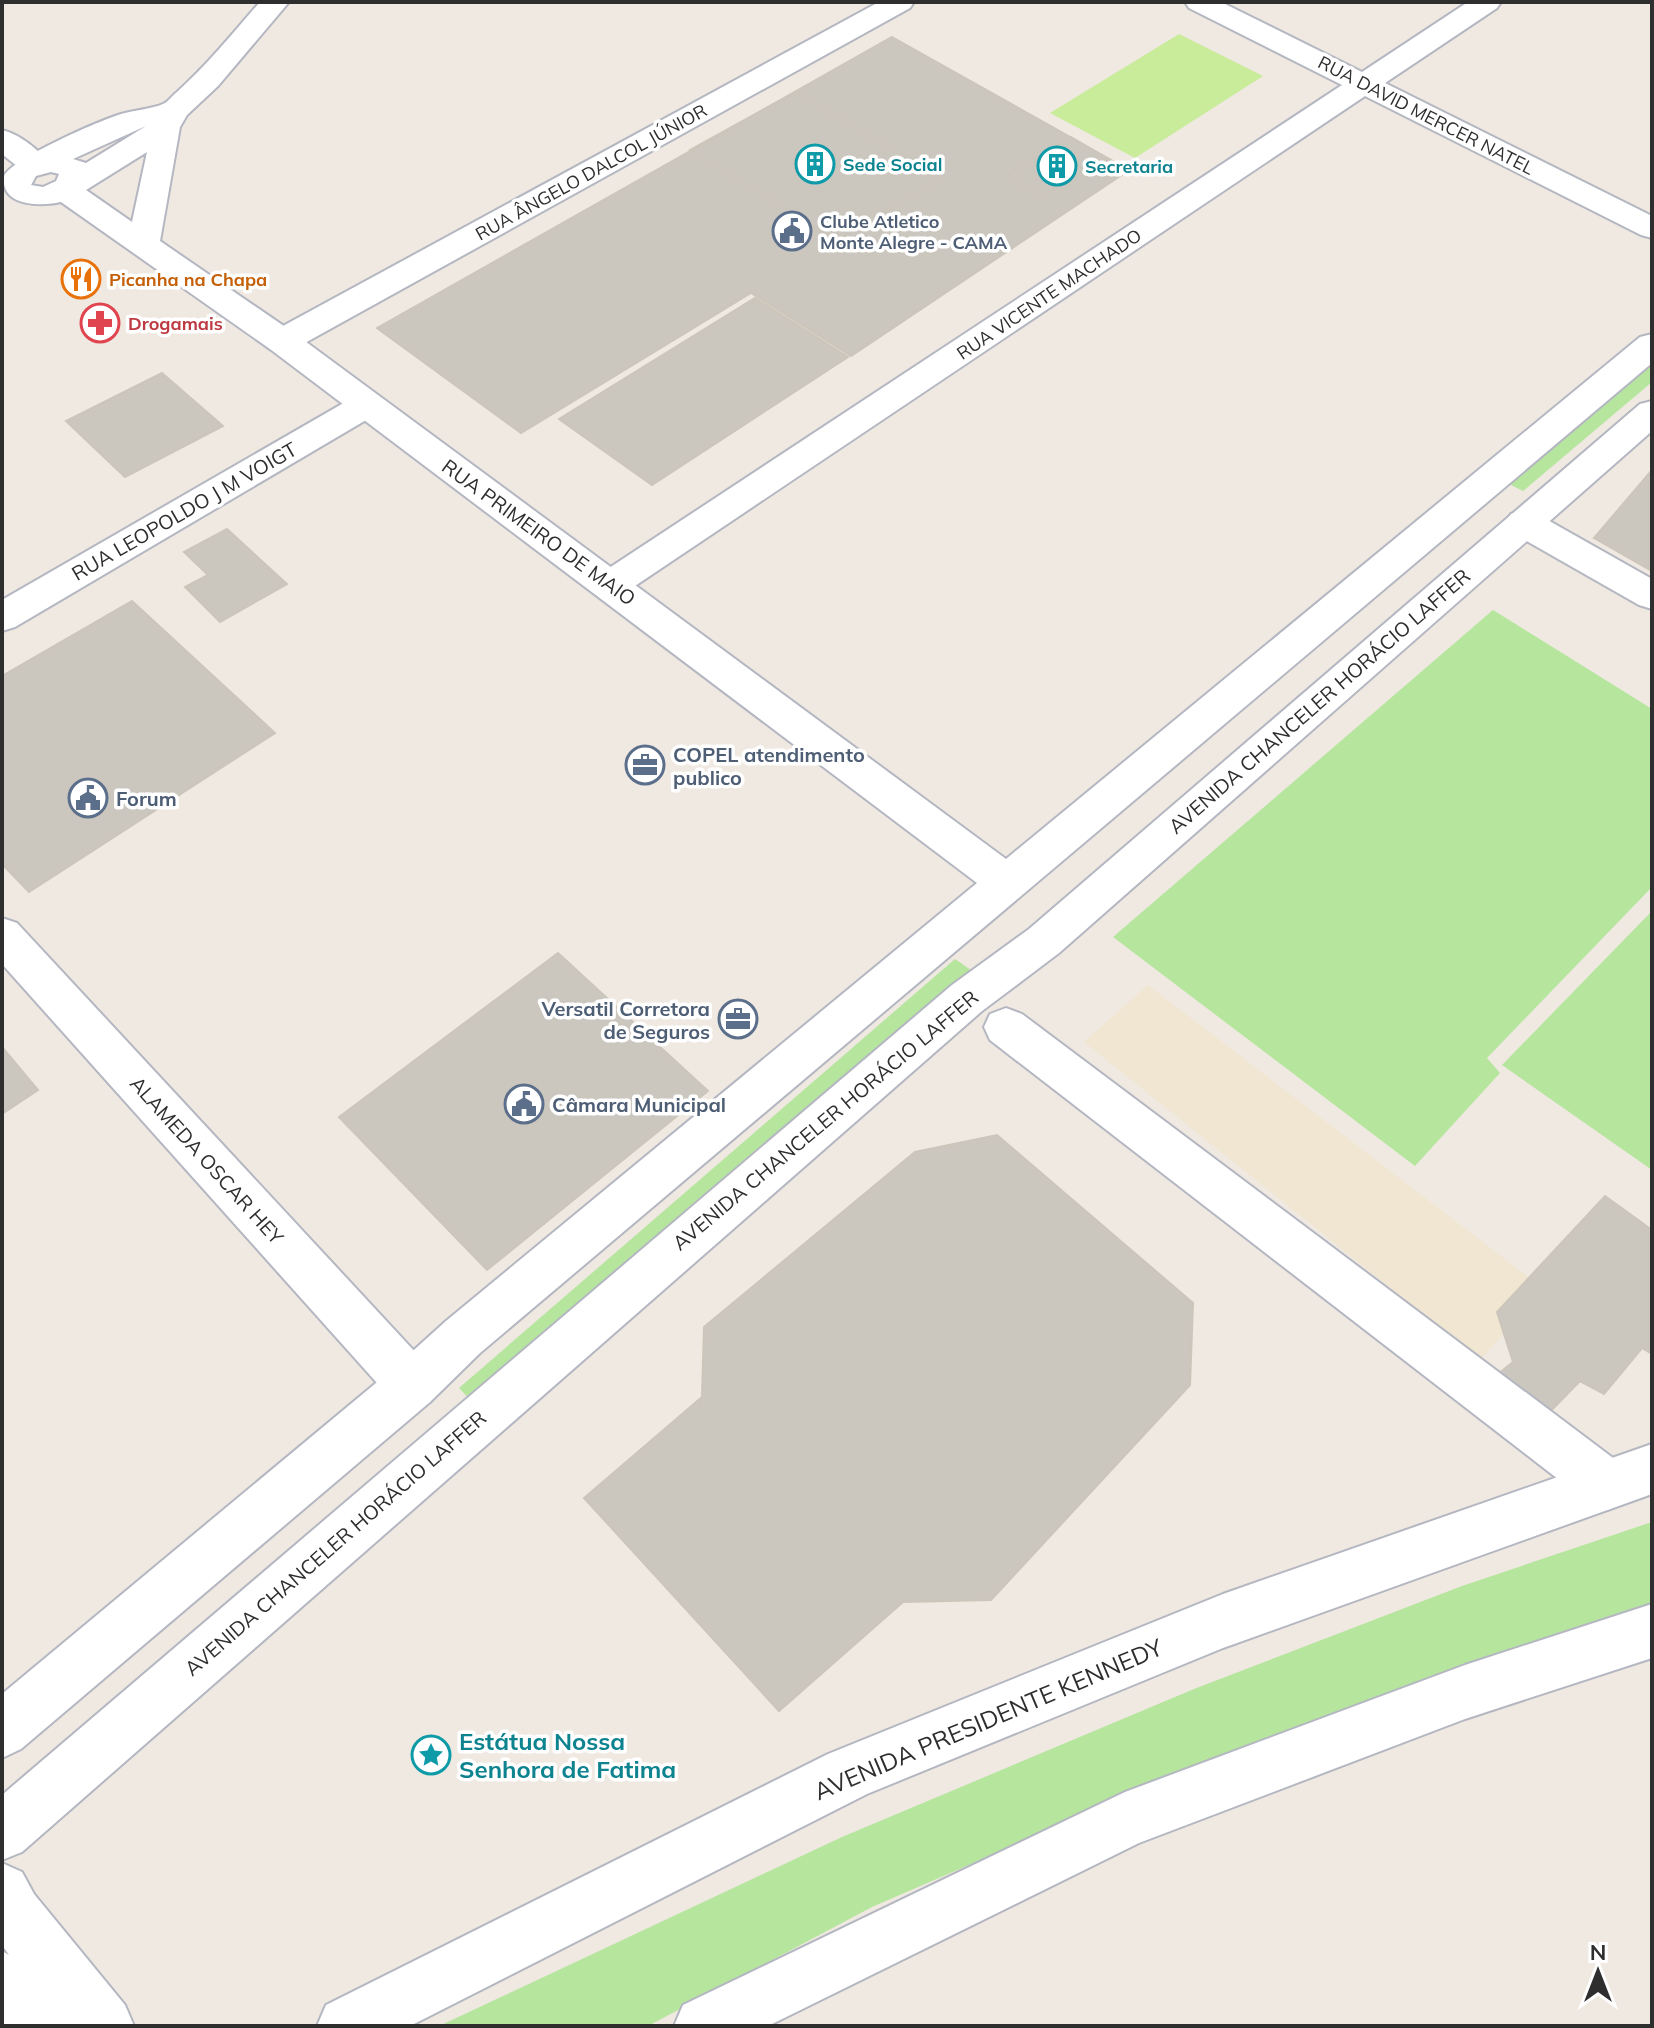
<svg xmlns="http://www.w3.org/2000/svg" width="1654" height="2028" viewBox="0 0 1654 2028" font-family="Mulish,sans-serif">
<rect width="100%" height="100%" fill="#efe9e1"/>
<path fill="#f0e6d1" d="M1148,985L1544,1289L1480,1360L1084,1042Z"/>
<path fill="#b6e59e" d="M1652,362V382L1523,491L1507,483Z
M1493,610L1652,709V887L1487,1058L1500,1073L1415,1166L1113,937Z
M1652,911V1170L1502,1065Z
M955,959L971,970L474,1404L459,1388Z
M1652,1522V1605L1497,1654L1228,1753L872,1907L648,2026H439L842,1837L1194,1689L1462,1586Z"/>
<path fill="#c9ec9a" d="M1179,34L1263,76L1135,158L1050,113Z"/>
<path fill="#cbc7bf" stroke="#cbc5ba" stroke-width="2" d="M892,37L1129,170L851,356L751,293L521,433L377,328Z
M795,92L942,178L837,240L690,150Z
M1071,137L1107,158L1042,196L1007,175Z
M755,298L848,357L652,485L559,419Z
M162,373L223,426L125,477L66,421Z
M1652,470V571L1594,538Z
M227,529L287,584L220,622L185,587L208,575L184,552Z
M132,601L275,733L29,892L2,864V676Z
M558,953L708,1091L487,1270L339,1117Z
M2,1047L38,1090L2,1114Z
M997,1135L1193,1303L1190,1385L991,1600L903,1602L779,1711L584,1498L702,1397L704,1327L915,1152Z
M1605,1196L1652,1230V1354L1642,1348L1604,1394L1580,1381L1536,1426L1488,1382L1513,1362L1497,1312Z"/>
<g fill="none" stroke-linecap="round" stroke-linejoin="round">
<defs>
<path id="street" d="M879,2H914L910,8L294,349L282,352L270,349L265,341L270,333Z
M1185,2H1221L1362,72L1468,2H1501L1497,8L1385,83L1652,216V238L1641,235L1365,96L623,594L610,598L597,594L591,585L597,576L1342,85L1189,8Z
M2,130C19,134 40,150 50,165L46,172C26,176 17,166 2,154Z
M366,394L378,397L383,405L378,413L15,627L2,631V600L354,397Z
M1524,510L1537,514L1652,579V609L1639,605L1511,532L1506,523L1511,514Z
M2,918L17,923L430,1368L437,1385L430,1402L412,1409L394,1402L2,964Z
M1006,1008L1022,1014L1625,1467L1633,1485L1625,1503L1607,1510L1589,1503L990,1040L984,1027L990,1014Z"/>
<path id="secondary" d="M260,2H289L218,86L187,115L180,127L160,241L294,333L1006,859L1640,337L1652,334V363L480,1353L430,1402L21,1749L2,1758V1694L394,1368L446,1321L977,883L270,349L61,202C45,206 0,208 4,176C13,158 99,121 121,114C134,110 152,109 163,104C167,103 173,95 177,92C207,65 233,33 260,2ZM146,126L86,163L73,159ZM147,152L132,222L86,190ZM51,172L59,174L56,181L43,187L31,185L36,176Z
M1652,401V431L1059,953L982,1011L22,1852L2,1860V1795L952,985L1029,929L1640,404Z
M1652,1444V1494L1223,1648L867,1794L410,2026H317L326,2005L828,1754L1223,1594Z
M1652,1604V1658L1465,1719L1139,1843L768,2026H674L683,2005L1125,1792L1465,1665Z
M2,1863L22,1872L34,1894L125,2005L134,2026H2V1951L9,1955L2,1945Z"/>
</defs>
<use href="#street" stroke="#b4b7c1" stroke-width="4"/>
<use href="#secondary" stroke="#b4b7c1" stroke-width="4"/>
<use href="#street" fill="#fff" fill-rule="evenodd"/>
<use href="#secondary" fill="#fff" fill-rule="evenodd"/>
</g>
<defs>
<symbol id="building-ring" viewBox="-11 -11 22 22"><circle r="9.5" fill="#fff" stroke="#0f9aa8" stroke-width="1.5"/><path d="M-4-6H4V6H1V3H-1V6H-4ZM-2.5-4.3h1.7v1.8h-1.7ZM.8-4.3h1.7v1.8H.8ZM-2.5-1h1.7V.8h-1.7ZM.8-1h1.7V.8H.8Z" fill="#0f9aa8"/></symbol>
<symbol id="civic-ring" viewBox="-11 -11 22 22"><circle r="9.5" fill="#fff" stroke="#5c6f8a" stroke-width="1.5"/><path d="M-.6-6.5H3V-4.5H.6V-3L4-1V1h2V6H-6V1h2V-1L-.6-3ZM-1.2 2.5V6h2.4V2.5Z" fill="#5c6f8a"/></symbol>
<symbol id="restaurant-ring" viewBox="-11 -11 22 22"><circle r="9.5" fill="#fff" stroke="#e8710a" stroke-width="1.5"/><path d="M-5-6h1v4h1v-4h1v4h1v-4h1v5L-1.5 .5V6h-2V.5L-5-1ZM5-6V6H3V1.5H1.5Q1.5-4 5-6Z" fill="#e8710a"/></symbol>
<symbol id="pharmacy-ring" viewBox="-11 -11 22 22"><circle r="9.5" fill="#fff" stroke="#e0444e" stroke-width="1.5"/><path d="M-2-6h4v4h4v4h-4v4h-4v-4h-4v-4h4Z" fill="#e0444e"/></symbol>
<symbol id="office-ring" viewBox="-11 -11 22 22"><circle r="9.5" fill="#fff" stroke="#5c6f8a" stroke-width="1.5"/><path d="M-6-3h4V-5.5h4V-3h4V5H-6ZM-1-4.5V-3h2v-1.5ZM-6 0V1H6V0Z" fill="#5c6f8a"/></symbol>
<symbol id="sight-ring" viewBox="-11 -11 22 22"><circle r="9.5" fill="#fff" stroke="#0f9aa8" stroke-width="1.5"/><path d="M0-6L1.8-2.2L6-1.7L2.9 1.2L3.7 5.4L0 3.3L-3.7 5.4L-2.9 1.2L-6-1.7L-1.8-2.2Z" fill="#0f9aa8"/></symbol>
</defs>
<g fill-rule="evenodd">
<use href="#building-ring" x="793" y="142" width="44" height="44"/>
<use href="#building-ring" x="1035" y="144" width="44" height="44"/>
<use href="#civic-ring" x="770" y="209" width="44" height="44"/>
<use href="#restaurant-ring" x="59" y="257" width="44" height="44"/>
<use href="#pharmacy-ring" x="78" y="301" width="44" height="44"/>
<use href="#office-ring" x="623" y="743" width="44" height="44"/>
<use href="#civic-ring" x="66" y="776" width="44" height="44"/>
<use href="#office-ring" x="716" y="997" width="44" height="44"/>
<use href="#civic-ring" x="502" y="1082" width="44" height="44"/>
<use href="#sight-ring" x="409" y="1733" width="44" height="44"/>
</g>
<g text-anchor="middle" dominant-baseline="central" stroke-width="7" stroke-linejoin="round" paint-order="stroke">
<g font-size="18" fill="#2e2e2e" stroke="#fff">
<text transform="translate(1426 115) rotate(27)">RUA DAVID MERCER NATEL</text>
<text transform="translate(591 172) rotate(-29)">RUA ÂNGELO DALCOL JÚNIOR</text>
<text transform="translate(1049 294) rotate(-34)">RUA VICENTE MACHADO</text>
</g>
<g font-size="18" font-weight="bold" fill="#0d838f" stroke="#fff" text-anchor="start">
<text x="843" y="164">Sede Social</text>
<text x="1085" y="166">Secretaria</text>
</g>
<g font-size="18" font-weight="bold" fill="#4e5e75" stroke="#fff" text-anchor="start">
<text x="820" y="221">Clube Atletico<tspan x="820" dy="21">Monte Alegre - CAMA</tspan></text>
</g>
<g font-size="18" font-weight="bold" fill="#c56008" stroke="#fff" text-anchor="start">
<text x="109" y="279">Picanha na Chapa</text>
</g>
<g font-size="18" font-weight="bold" fill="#be3a42" stroke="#fff" text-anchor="start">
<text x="128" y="323">Drogamais</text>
</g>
<g font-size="20" fill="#2e2e2e" stroke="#fff">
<text transform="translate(184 511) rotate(-30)">RUA LEOPOLDO J M VOIGT</text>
<text transform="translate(539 532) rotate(36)">RUA PRIMEIRO DE MAIO</text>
<text transform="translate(1319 701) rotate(-41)">AVENIDA CHANCELER HORÁCIO LAFFER</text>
<text transform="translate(825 1120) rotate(-40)">AVENIDA CHANCELER HORÁCIO LAFFER</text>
<text transform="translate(207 1160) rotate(48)">ALAMEDA OSCAR HEY</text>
<text transform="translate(335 1543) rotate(-41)">AVENIDA CHANCELER HORÁCIO LAFFER</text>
</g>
<g font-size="20" font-weight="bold" fill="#4e5e75" stroke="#fff" text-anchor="start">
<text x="673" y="754">COPEL atendimento<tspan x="673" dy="23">publico</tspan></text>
<text x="116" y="798">Forum</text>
<text x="710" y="1008" text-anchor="end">Versatil Corretora<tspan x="710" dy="23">de Seguros</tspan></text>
<text x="552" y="1104">Câmara Municipal</text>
</g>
<g font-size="24" fill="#2e2e2e" stroke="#fff">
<text transform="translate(988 1719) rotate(-23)">AVENIDA PRESIDENTE KENNEDY</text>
</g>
<g font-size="24" font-weight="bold" fill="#0d838f" stroke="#fff" text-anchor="start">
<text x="459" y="1741">Estátua Nossa<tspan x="459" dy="28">Senhora de Fatima</tspan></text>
</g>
</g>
<rect width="1654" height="2028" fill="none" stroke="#2e2e2e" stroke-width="8"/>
<g transform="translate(1598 1972)" stroke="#ffffff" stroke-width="6" paint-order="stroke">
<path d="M0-6L14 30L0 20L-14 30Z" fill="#2e2e2e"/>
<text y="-12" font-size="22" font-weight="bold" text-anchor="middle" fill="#2e2e2e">N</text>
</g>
</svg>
